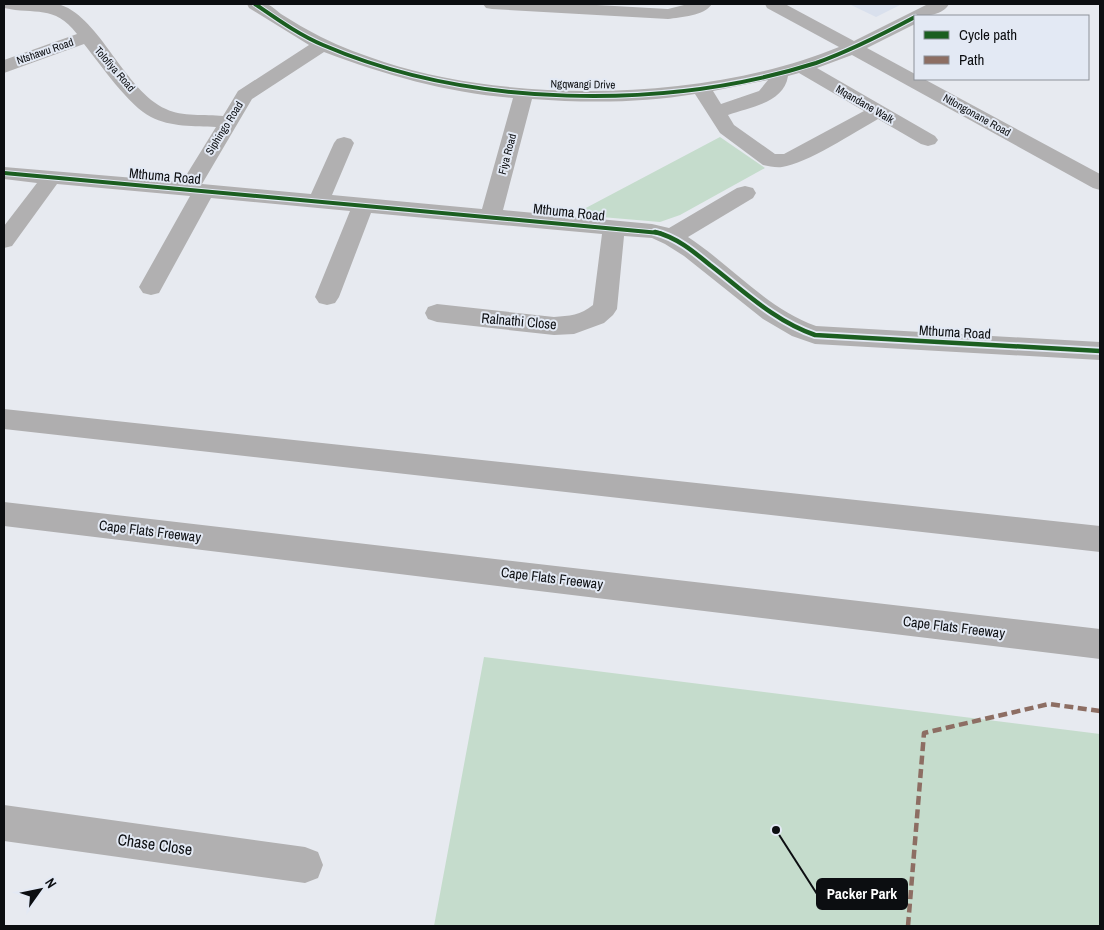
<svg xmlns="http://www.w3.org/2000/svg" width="1104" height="930" viewBox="0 0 1104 930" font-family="'Archivo Narrow',sans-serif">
<rect width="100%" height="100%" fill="#e7eaf0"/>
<path fill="#d9e0ed" d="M849,4H902L876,17Z"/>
<path fill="#c5dccc" d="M720,137L765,168L680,215L660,222L578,215L582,210Z
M484,657L1100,734V926H434Z"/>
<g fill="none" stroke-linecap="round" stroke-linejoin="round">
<path fill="#b1b0b1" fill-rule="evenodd" d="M4,4C19,4 47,0 61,5C100,18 125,91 166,109C182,117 205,114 223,116L238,91L309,45L249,8L247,4C252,4 260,2 266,4C271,5 277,11 281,14C294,22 307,30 321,37C341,47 363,55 384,62C517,105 710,100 839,47L767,8L765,4H785L854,41L928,4H949C943,15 927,16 915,16V24L867,48L915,74V79H924L1100,174V190L1093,188L852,55L817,68L935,136L938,140L935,144L928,146L921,144L878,119C855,132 806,164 782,167C776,168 769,166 763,165L720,133L695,94C642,103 586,103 532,99L503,210L652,224L669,228L737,188L745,186L753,188L756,193L753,198L688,237C731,265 767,309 816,326L1100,342V360L815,344L792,336L763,319L684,256L665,244L652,238L624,236L617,309L613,315L604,323L574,334L554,335L437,322L428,319L425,313L428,307L437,304L554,317C569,316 581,315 593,305L602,234L371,213L339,297L335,303L327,305L319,303L315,297L350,211L211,198L159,293L151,295L143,293L139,287L190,196L57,184L12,246L4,248V226L37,183L4,179V167L182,182L216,127C195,126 170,127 151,117C129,106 100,64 84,44L4,73V60L77,34C54,4 35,15 4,8ZM324,52C385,75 448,93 513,98L482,209L332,195L354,143L351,139L344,137L337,139L334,143L311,194L202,184L252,99ZM799,73L864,111L784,154H775L734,125L728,115C750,107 784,103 788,76ZM768,80L759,91L721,104L713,91Z
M483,4H579L668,9L688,4H712C704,16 681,17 668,19L492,9L486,8Z
M4,805L305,847L318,852L323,865L318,878L305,883L4,841Z"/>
<path fill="#afaeaf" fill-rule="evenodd" d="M4,409L1100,526V552L4,429Z
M4,502L1100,629V659L4,526Z"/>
<path stroke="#8d6e63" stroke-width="4.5" stroke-dasharray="9 4.5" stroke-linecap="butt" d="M908,926L924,733L1049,704L1100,711"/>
<defs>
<path id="cycleway-far1" d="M255,4C277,19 299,35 323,45C469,108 664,111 816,63C850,51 883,34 915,17
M4,173L660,233"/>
<path id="cycleway" d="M655,232C676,237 693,251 710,265C744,291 774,321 815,335L1100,351"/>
</defs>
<use href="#cycleway-far1" stroke="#e3e9f4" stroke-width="6"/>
<use href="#cycleway" stroke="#e3e9f4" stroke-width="8"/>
<use href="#cycleway-far1" stroke="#1b5e20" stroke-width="4"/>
<use href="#cycleway" stroke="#1b5e20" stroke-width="4.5"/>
</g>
<g text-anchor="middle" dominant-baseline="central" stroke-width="4" stroke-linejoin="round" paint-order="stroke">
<g font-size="11" fill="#0c0e11" stroke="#e3e9f4">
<text transform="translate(45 51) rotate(-19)">Ntshawu Road</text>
<text transform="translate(115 69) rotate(49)">Tolofiya Road</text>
<text transform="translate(583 84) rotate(1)">Ngqwangi Drive</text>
<text transform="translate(865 104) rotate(30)">Mqandane Walk</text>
<text transform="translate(977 115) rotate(29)">Ntlongonane Road</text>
<text transform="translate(224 128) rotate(-58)">Siphingo Road</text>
<text transform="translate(507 154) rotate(-75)">Fiya Road</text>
</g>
<g font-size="14" fill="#0c0e11" stroke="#e3e9f4">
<text transform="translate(165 176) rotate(5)">Mthuma Road</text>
<text transform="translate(569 212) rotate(6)">Mthuma Road</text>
<text transform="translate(519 321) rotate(5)">Ralnathi Close</text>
<text transform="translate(955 332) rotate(3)">Mthuma Road</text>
<text transform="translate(150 531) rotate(7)">Cape Flats Freeway</text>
<text transform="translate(552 578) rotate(7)">Cape Flats Freeway</text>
<text transform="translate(954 627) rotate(7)">Cape Flats Freeway</text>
</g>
<g font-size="16" fill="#0c0e11" stroke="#e3e9f4">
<text transform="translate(155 844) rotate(8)">Chase Close</text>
</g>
</g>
<path fill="none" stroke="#0c0e11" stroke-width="2" d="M776 830L817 894"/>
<circle fill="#0c0e11" stroke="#e3e9f4" stroke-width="2" cx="776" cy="830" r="5"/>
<rect fill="#0c0e11" stroke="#0c0e11" stroke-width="2" x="817" y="879" width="90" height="30" rx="5"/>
<g font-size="15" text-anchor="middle" font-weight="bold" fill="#fff">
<text x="862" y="899">Packer Park</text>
</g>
<rect width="1104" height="930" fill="none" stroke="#0c0e11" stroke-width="10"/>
<rect x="914" y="15" width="175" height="65" fill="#e3e9f4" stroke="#8d9199"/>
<rect x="924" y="31" width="25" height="8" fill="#1b5e20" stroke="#8d9199"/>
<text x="959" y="40" font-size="15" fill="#0c0e11">Cycle path</text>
<rect x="924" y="56" width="25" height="8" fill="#8d6e63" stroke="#8d9199"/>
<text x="959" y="65" font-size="15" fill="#0c0e11">Path</text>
<g transform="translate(40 890) rotate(57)" stroke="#e3e9f4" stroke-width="4" paint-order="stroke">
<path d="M0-4L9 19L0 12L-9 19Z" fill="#0c0e11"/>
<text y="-8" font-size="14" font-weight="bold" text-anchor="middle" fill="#0c0e11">N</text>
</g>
</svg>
